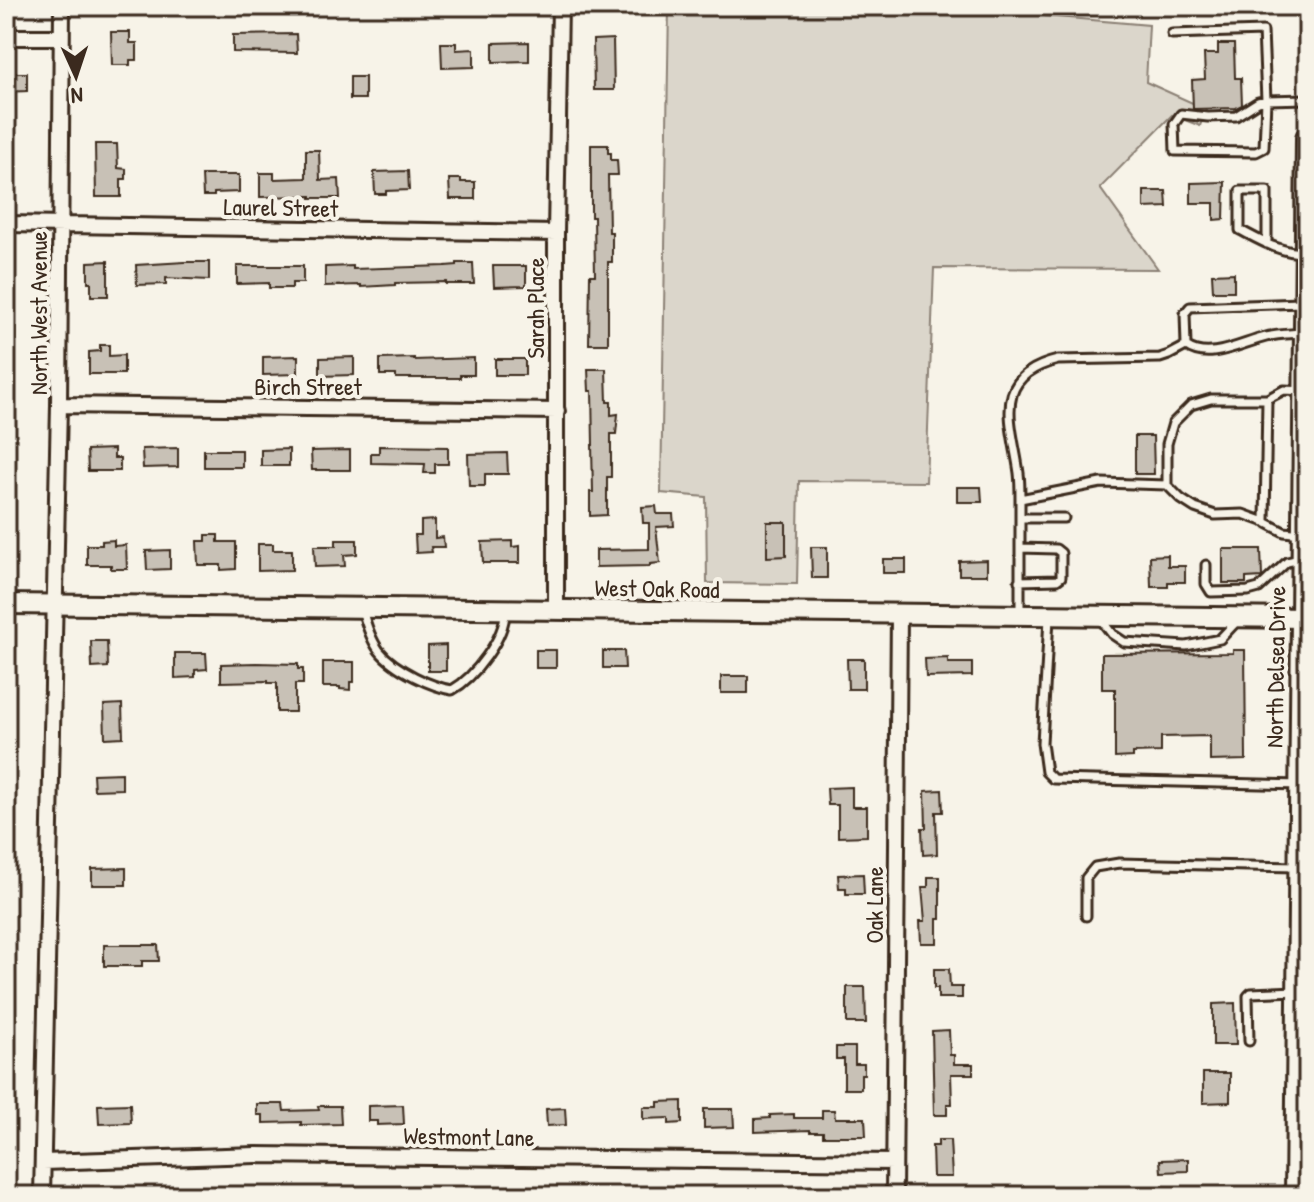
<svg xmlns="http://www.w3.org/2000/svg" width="1314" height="1202" viewBox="0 0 1314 1202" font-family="'Patrick Hand',sans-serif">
<rect width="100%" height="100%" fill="#f7f3e8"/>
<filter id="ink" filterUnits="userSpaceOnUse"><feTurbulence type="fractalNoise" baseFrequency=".0125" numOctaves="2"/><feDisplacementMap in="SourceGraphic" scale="16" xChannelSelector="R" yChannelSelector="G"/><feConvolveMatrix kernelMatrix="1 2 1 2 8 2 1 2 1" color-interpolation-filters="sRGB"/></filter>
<g filter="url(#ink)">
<path fill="#dbd6cb" stroke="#8b8074" stroke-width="2" d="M669,6H728L915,12V6H1050L1046,16L1149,25L1146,82L1206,109L1200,126L1172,115L1100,188L1158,269L934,268L926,482L799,481L797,584L707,583L706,497L661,493Z"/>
<path fill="#c8c1b6" stroke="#3b2a1e" stroke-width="2" d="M111,32H130V43H137V60H130V65H112Z
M296,34L297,53L233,52V35Z
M613,39L614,90H594L593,40Z
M529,42V61L493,62V43Z
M441,43H456V50L474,49V67L442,68Z
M1218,44H1234L1235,78H1241L1242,105L1236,108L1193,109L1192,80L1205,79L1204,54H1218Z
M6,73H27V91L6,92Z
M350,77H365V99H350Z
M95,144H117L118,168L126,169V179H121V197H96Z
M591,145H608V153H611V160H617L618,175H608L609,232H612V262H608V344H589L590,275H595L594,217H591Z
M306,150H319L320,180L339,179L340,198H311V196L260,197V173H274V179L306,178Z
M408,171L409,190L386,191V194H375L374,172Z
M202,175H239V192L214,193V196H203Z
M449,179H461V182H475V199H450Z
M1225,182L1224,219L1214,220V203H1191V183Z
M1144,191H1166L1167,207L1144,208Z
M108,261V296H91V282H88V262Z
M185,262H209V280L166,278V284L137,285L136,265Z
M457,263H473L474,284H446V282L395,283V285L361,287V285L325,286V267L353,266V269L445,266L457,265Z
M237,266H303V283H292V288H269V283L237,284Z
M493,266H526V286L494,287Z
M1234,273V291H1213L1212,274Z
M100,345H109V356L124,355V374H89V352L100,351Z
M298,356V374L263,375V357Z
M354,357V375L320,376V358Z
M414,358V360L474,358V375H460V378H396V375H380V359Z
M495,359H525V375H495Z
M588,369H606L607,402H611V415L618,414L616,434H611V477H607V515L590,516V492H593L592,445H593L592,391H589Z
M1135,436H1153L1154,474H1135Z
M379,446L448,447V464H435V473H424L425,464L371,463V453H379Z
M178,448V467L143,468L142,449Z
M114,449V458H120V471H88L87,450Z
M289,449V466H261V450Z
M204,450H242V467H204Z
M350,450V470H312L311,451Z
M507,453L508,474H485V486H469L468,454Z
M957,487H981L982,502H957Z
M656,506L657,514H673L674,526L656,527L660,563L650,564V566L596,567V550L649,549V523H643L642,507Z
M435,520V538L443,537L444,547H431L432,552L416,553L415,535H421V521Z
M767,522H786V556L767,557Z
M206,535H218V542H236V569L221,570V565H198L197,541H206Z
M114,540V546L126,545L127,569H111V565H87V545H102V541Z
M336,540H357V554L344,555L345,566L315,567L314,546H336Z
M512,541V547L520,546V563H483L482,542Z
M258,544H273V550H292V570L258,571Z
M811,547H827V578H812Z
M1223,549H1261L1262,577L1246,578V583H1223Z
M170,550V569L147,570L146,551Z
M1168,555V566H1185V582H1168V587H1151L1150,556Z
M883,559H906V573H883Z
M987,560V575H959V561Z
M91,641H107L108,667L92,668Z
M446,645V671H428V646Z
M536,650H556V668H536Z
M1233,650H1245L1246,760L1210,761V736L1161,737V752L1133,753V757L1115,758V689H1102V654L1233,653Z
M603,651H624L625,668H603Z
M175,653H206L207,669L195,670V677L175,678Z
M948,658V663H972V676L926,677L925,659Z
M847,659H864V689H848Z
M323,662H354V682H350V690L340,689V687H323Z
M256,663L298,664V669H303V684H295V712H277V683H268V681L221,682V664Z
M721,676H748V693H721Z
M122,704L123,737L105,738L104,705Z
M122,773V789L94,790L93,774Z
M852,787V807H867V836L838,837V805H828L827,788Z
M942,790L943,812H936L937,854L923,855L922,828H926L925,791Z
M126,868V885H92V869Z
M863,874L864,894H846V888H839L838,875Z
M928,877H940V919H937V943H921L920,921H925L922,887H928Z
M104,945H158L159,961H142V966H104Z
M934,969H949L950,987H962V998H938V988H934Z
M847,987H865L866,1023H847Z
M1235,1003L1236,1045H1213V1004Z
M949,1030L950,1055H954V1064H973V1074H951L952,1104H947V1115H934L932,1031Z
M836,1047H855V1064H864V1074H861V1089H844V1059H836Z
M1203,1073H1230V1102L1203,1103Z
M682,1101V1123L669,1124V1118L643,1119V1107H658V1102Z
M130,1104L131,1123L99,1124L98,1105Z
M257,1104H283L284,1111L319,1110L318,1106H340L341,1124L301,1125V1122L263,1123V1115H257Z
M403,1105L404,1124L377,1125V1121H368V1106Z
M565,1108L566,1125L547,1126L546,1109Z
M704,1109H733L734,1127L704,1128Z
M822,1110H834L835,1118H865L866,1136H823V1132H810V1130L755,1132V1119L770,1118V1115L794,1114V1118H822Z
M938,1140H950L952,1177H933L932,1146H938Z
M1188,1159V1171L1161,1172L1160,1160Z"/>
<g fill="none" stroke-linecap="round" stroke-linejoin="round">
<defs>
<path id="service" d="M1172,34L1263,31L1266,100L1264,148L1256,152L1175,151L1174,124L1181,114L1208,117L1236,116L1258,102L1266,100L1308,99
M1267,244V191H1240V230C1261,241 1281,253 1305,253
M1301,303L1190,307L1185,313L1186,346C1209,362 1241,343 1266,337C1278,334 1291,334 1304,333
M1020,499C1020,490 1020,481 1019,473C1012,423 990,376 1058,360L1160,358L1169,355L1186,346
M1020,518H1064
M1265,522L1267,399
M1302,534L1284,532L1265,522L1243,514L1215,515L1195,508L1181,499L1167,485V444L1173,423L1191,405L1211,399H1267L1284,390L1304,391
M1206,565V584L1211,592L1248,591L1259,588L1287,562L1300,559
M1019,581L1057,580L1061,577V553L1056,549L1020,548
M362,609C372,647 380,659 415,677C427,683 439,688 452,690C474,678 505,638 505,612
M1020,612V499L1101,483L1167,485
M1099,617L1112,634L1124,642L1186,646L1220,639L1236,622
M1049,618L1042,743L1046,772L1053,779L1300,785
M1086,916V878L1095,867L1119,863L1297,867
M1249,1041L1248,996L1251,993L1296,991"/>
<path id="minor" d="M6,37H61
M6,224L556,233
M59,405L557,411
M556,611V233L560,6
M43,1162L256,1155L894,1162
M42,1196L59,405L62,6
M894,1196L899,615"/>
<path id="tertiary" d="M6,604L1308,618"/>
<path id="primary" d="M1297,1196L1308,138"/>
</defs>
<use href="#service" stroke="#3b2a1e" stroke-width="13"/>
<use href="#minor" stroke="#3b2a1e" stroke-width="20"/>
<use href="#tertiary" stroke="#3b2a1e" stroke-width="24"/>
<use href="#primary" stroke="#3b2a1e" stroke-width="28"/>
<use href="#service" stroke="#f7f3e8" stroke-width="7"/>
<use href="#minor" stroke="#f7f3e8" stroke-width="14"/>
<use href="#tertiary" stroke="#f7f3e8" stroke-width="18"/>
<use href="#primary" stroke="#f7f3e8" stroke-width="22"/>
</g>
</g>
<g text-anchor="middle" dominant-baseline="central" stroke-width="8" stroke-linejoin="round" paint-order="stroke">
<g font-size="24" fill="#3b2a1e" stroke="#f7f3e8">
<text transform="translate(281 207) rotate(1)">Laurel Street</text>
<text transform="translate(535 308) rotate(-90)">Sarah Place</text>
<text transform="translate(38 313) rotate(-90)">North West Avenue</text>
<text x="308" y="386">Birch Street</text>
<text transform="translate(657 588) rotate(1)">West Oak Road</text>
<text transform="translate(1275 667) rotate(-89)">North Delsea Drive</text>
<text transform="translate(874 905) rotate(-90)">Oak Lane</text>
<text transform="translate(469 1136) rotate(1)">Westmont Lane</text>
</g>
</g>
<rect width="1314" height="1202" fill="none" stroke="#f7f3e8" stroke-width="32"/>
<rect x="16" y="16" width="1282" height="1170" fill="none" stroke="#3b2a1e" stroke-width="3" filter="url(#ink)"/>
<g transform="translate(76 76) rotate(177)" stroke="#f7f3e8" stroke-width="6" paint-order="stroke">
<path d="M0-6L14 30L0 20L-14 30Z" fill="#3b2a1e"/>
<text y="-12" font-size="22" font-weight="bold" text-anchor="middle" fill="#3b2a1e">N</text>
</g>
</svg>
